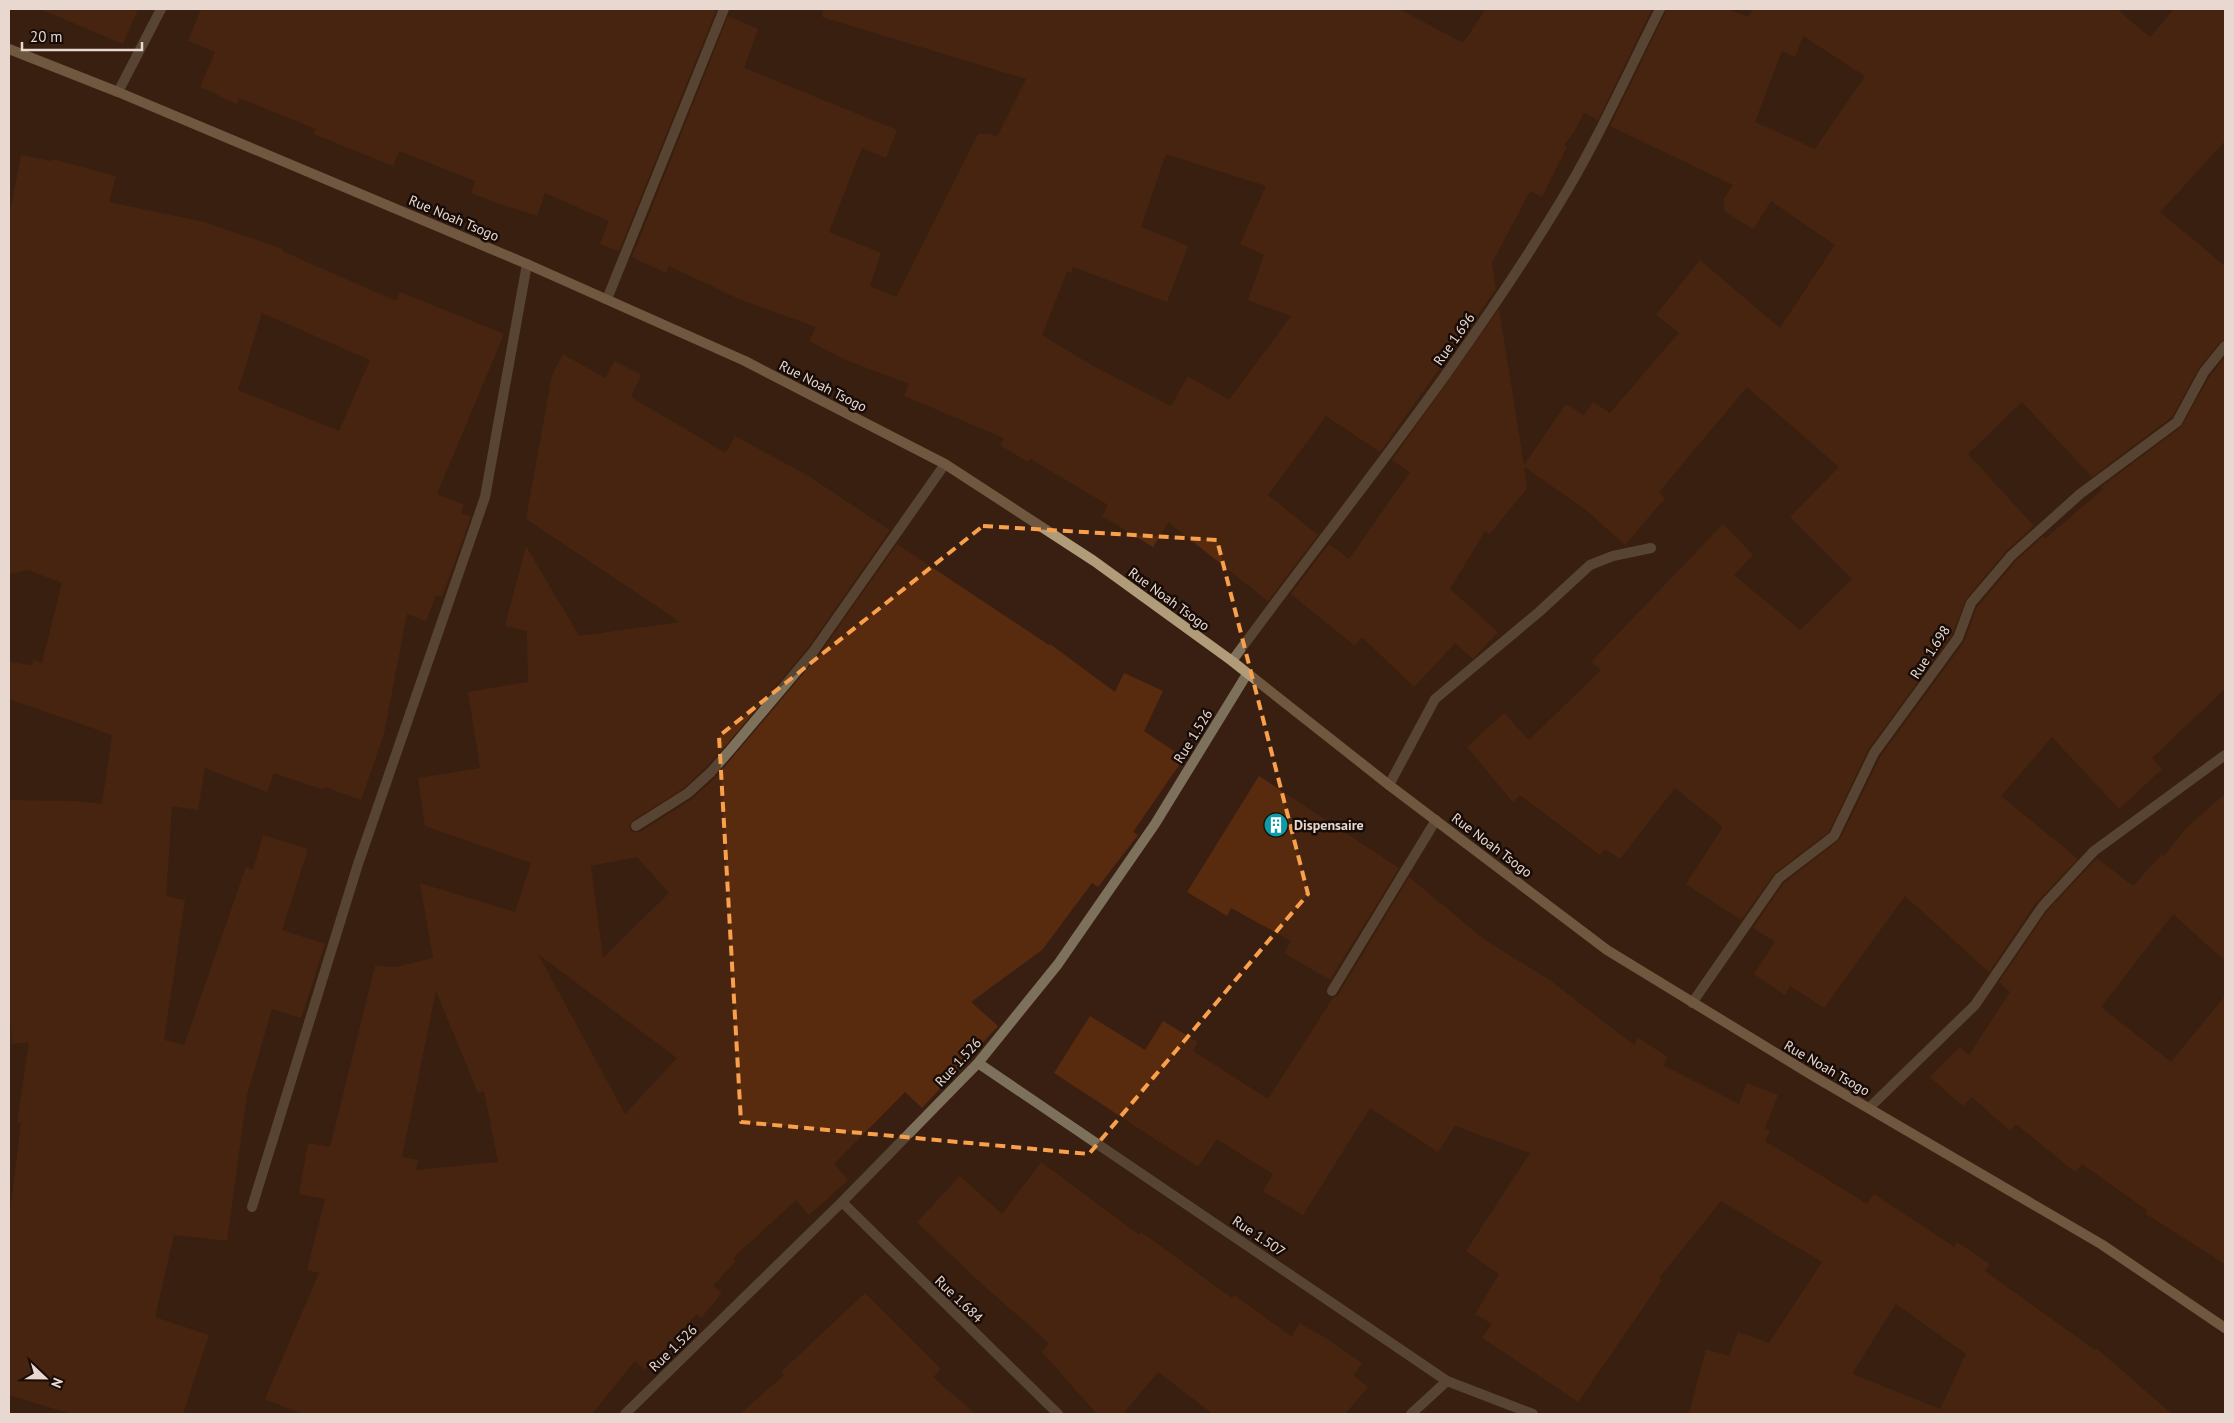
<svg xmlns="http://www.w3.org/2000/svg" width="2234" height="1423" viewBox="0 0 2234 1423" font-family="'PT Sans',sans-serif">
<rect width="100%" height="100%" fill="#381f11"/>
<path fill="#592b0e" fill-rule="evenodd" d="M40,9H138L123,44Z
M201,9H711L716,11L619,251L600,244L609,221L545,193L537,216L511,207L510,208L471,193L475,181L399,151L393,166L314,134L316,129L239,98L237,104L200,87L215,52L188,41Z
M823,9H1399L1463,43L1486,9H1652L1598,120L1584,113L1574,132L1564,145L1567,147L1542,197L1530,191L1492,263L1496,289L1380,452L1326,416L1268,495L1318,535L1268,601L1168,522L1153,547L1102,516L1108,505L1030,459L1028,462L1000,445L1004,438L904,396L909,384L846,360L809,341L816,327L741,300L669,266L666,273L632,257L728,16L758,29L744,68L897,130L886,158L862,148L829,232L881,253L870,286L896,297L978,134H991L997,137L1026,79L822,17ZM1166,154L1266,186L1240,244L1264,255L1248,300L1291,316L1229,400L1188,376L1171,406L1093,366L1042,335L1067,272L1071,273L1073,267L1167,302L1188,246L1141,227Z
M1667,9H1728L1748,17L1753,9H2117L2150,37L2174,9H2225V141L2160,212L2225,266V339L2220,342L2199,368L2172,417L2092,477L2022,402L1968,454L2034,526L2006,551L1966,599L1952,635L1868,750L1829,832L1775,873L1741,920L1686,884L1723,827L1675,788L1620,859L1605,849L1600,855L1520,795L1513,802L1467,747L1504,713L1529,740L1601,670L1591,662L1723,524L1753,555L1734,575L1800,630L1852,579L1790,517L1839,467L1747,387L1659,492L1665,498L1625,545L1585,509L1524,467L1527,488L1490,534L1485,531L1450,589L1498,632L1473,659L1455,643L1414,687L1362,637L1355,646L1291,594L1329,544L1349,559L1410,472L1392,460L1499,309L1524,465L1566,404L1584,415L1593,402L1610,413L1679,333L1656,315L1700,260L1780,328L1835,245L1771,201L1753,229L1724,211V198L1733,185L1610,126ZM1803,36L1865,76L1815,149L1755,122L1782,51L1795,57Z
M21,155L51,161L52,159L116,176L109,202L204,222L283,249L282,251L396,301L400,292L504,334L437,494L464,505L461,513L471,517L442,597L436,595L426,621L407,614L384,734L361,800L325,787L324,790L274,773L267,792L205,768L198,810L172,806L166,896L185,900L164,1040L184,1045L246,867L253,870L263,835L308,849L282,930L325,944L301,1018L272,1009L247,1095L227,1241L174,1235L155,1317L209,1335L183,1414H71L9,1395V1221L21,1123L17,1122L29,1042L12,1044L9,1001V800L79,801L102,804L112,735L9,699V662L32,665L33,660L42,663L62,583L28,570L9,574V218ZM262,313L370,360L339,431L238,390Z
M563,354L605,378L615,361L641,375L631,397L724,452L727,451L735,436L807,475L890,530L808,648L727,744L706,767L684,788L632,821L629,827L632,832H640L692,799L716,777L818,656L897,544L1049,645L1050,644L1115,692L1124,673L1163,691L1144,731L1184,758L1133,832L1138,835L1098,887L1092,883L1042,950L971,1002L998,1026L922,1108L905,1092L834,1164L848,1180L809,1215L796,1200L733,1258L736,1261L713,1286L722,1293L701,1318L697,1314L645,1370L635,1361L592,1414H302L265,1399L319,1273L307,1270L325,1199L299,1194L308,1143L330,1147L375,966L396,967L433,958L420,883L515,912L531,863L425,826L418,778L480,768L468,692L528,682L527,631L505,626L526,546L579,636L680,622L526,519L552,375ZM637,857L669,893L603,958L591,866ZM538,954L677,1058L625,1114ZM436,991L478,1093L484,1091L498,1162L416,1170L418,1160L402,1157Z
M2225,357V689L2152,758L2162,769L2119,809L2052,737L2001,796L2078,859L2036,903L1989,972L1905,896L1824,1008L1790,986L1785,995L1754,974L1775,942L1753,928L1784,883L1840,839L1880,757L1964,642L1977,607L2016,561L2043,536L2045,539L2103,489L2101,487L2181,427L2210,376Z
M1259,776L1399,868L1330,980L1284,953L1291,941L1231,908L1227,916L1187,892Z
M2225,794V961L2173,914L2101,1007L2171,1062L2225,996V1264L2146,1214L2147,1210L2082,1164L2075,1172L2016,1124L2010,1131L1972,1097L1963,1106L1930,1077L1960,1047L1969,1055L2010,992L1999,982L2047,911L2097,858L2133,886L2162,854L2164,856L2185,829Z
M1409,877L1485,940L1551,981L1634,1045L1638,1038L1668,1057L1663,1065L1739,1104L1747,1083L1778,1095L1765,1128L1770,1131L1765,1141L1867,1204L1874,1194L1954,1247L1957,1242L1990,1264L1985,1271L2095,1350L2096,1348L2172,1414H1689L1706,1349L1729,1356L1738,1332L1769,1343L1822,1262L1721,1201L1659,1278L1662,1280L1578,1402L1482,1338L1492,1324L1475,1314L1499,1274L1466,1251L1530,1153L1455,1126L1438,1152L1370,1108L1303,1215L1263,1191L1273,1174L1217,1139L1198,1167L1054,1073L1090,1016L1145,1050L1163,1021L1198,1042L1193,1051L1268,1099L1333,998L1338,995ZM1896,1304L1966,1354L1940,1409L1852,1374Z
M1041,1162L1139,1235L1141,1232L1232,1298L1234,1295L1292,1337L1299,1323L1326,1338L1362,1363L1354,1376L1368,1387L1345,1414H1213L1158,1372L1123,1414H1097L1042,1352L1049,1343L973,1276L917,1222L960,1176L1002,1214Z
M865,1293L941,1369L933,1377L975,1414H740L784,1375L781,1372Z"/>
<g fill="none" stroke-linecap="round" stroke-linejoin="round">
<path stroke="#7e715c" stroke-width="10" d="M1332,991L1436,820"/>
<path stroke="#7e715c" stroke-width="10" d="M118,92L161,9
M607,299L724,9
M1232,661C1343,510 1462,365 1559,204C1597,142 1627,74 1660,9
M1389,785L1435,699L1539,612L1590,565L1613,556L1651,548
M636,826L688,793L711,772L732,748L813,652L945,464
M1692,1003L1779,878L1834,836L1874,753L1958,638L1971,603L2011,556L2080,494L2177,422L2204,372L2225,346
M978,1063L1447,1381L1533,1414
M1869,1108L1975,1005L2042,907L2094,851L2225,755
M842,1202L1058,1414
M252,1207L358,864L485,497L527,264
M625,1414L842,1202L978,1063L1058,964L1155,824L1247,674
M1411,1414L1447,1381"/>
<path stroke="#b19c7a" stroke-width="10" d="M9,49L118,92L527,264L745,361L945,464L1094,561L1232,661L1389,785L1607,950L1815,1077L2101,1244L2225,1328"/>
</g>
<path d="M0 0H2234V1423H0ZM983,526L1217,540L1308,894L1089,1154L741,1122L719,736Z" fill="#381f11" fill-opacity=".55" fill-rule="evenodd"/>
<path fill="none" stroke="#f9a04c" stroke-width="4" stroke-dasharray="10 6" stroke-linejoin="round" d="M983,526L1217,540L1308,894L1089,1154L741,1122L719,736Z"/>
<defs>
<symbol id="building-disc" viewBox="-11 -11 22 22"><circle r="9.5" fill="#0f9aa8" stroke="#170c07"/><path d="M-4-6H4V6H1V3H-1V6H-4ZM-2.5-4.3h1.7v1.8h-1.7ZM.8-4.3h1.7v1.8H.8ZM-2.5-1h1.7V.8h-1.7ZM.8-1h1.7V.8H.8Z" fill="#fff"/></symbol>
</defs>
<g fill-rule="evenodd">
<use href="#building-disc" x="1262" y="811" width="28" height="28"/>
</g>
<g text-anchor="middle" dominant-baseline="central" stroke-width="5" stroke-linejoin="round" paint-order="stroke">
<g font-size="14" fill="#e9d8cf" stroke="#170c07">
<text transform="translate(454 218) rotate(23)">Rue Noah Tsogo</text>
<text transform="translate(1454 339) rotate(-55)">Rue 1.696</text>
<text transform="translate(823 386) rotate(27)">Rue Noah Tsogo</text>
<text transform="translate(1169 599) rotate(36)">Rue Noah Tsogo</text>
<text transform="translate(1930 652) rotate(-57)">Rue 1.698</text>
<text transform="translate(1193 736) rotate(-58)">Rue 1.526</text>
<text transform="translate(1492 845) rotate(37)">Rue Noah Tsogo</text>
<text transform="translate(958 1062) rotate(-47)">Rue 1.526</text>
<text transform="translate(1827 1068) rotate(30)">Rue Noah Tsogo</text>
<text transform="translate(1259 1236) rotate(34)">Rue 1.507</text>
<text transform="translate(959 1299) rotate(44)">Rue 1.684</text>
<text transform="translate(673 1348) rotate(-44)">Rue 1.526</text>
</g>
<g font-size="14" font-weight="bold" fill="#e9d8cf" stroke="#170c07" text-anchor="start">
<text x="1294" y="825">Dispensaire</text>
</g>
</g>
<rect width="2234" height="1423" fill="none" stroke="#e9d8cf" stroke-width="20"/>
<g transform="translate(45 1378) rotate(112)" stroke="#170c07" stroke-width="4" paint-order="stroke">
<path d="M0-4L9 19L0 12L-9 19Z" fill="#e9d8cf"/>
<text y="-8" font-size="14" font-weight="bold" text-anchor="middle" fill="#e9d8cf">N</text>
</g>
<path d="M22 42v8h120v-8" fill="none" stroke="#e9d8cf" stroke-width="2.5"/>
<text x="30" y="42" font-size="15" fill="#e9d8cf" stroke="#170c07" stroke-width="4" paint-order="stroke">20 m</text>
</svg>
